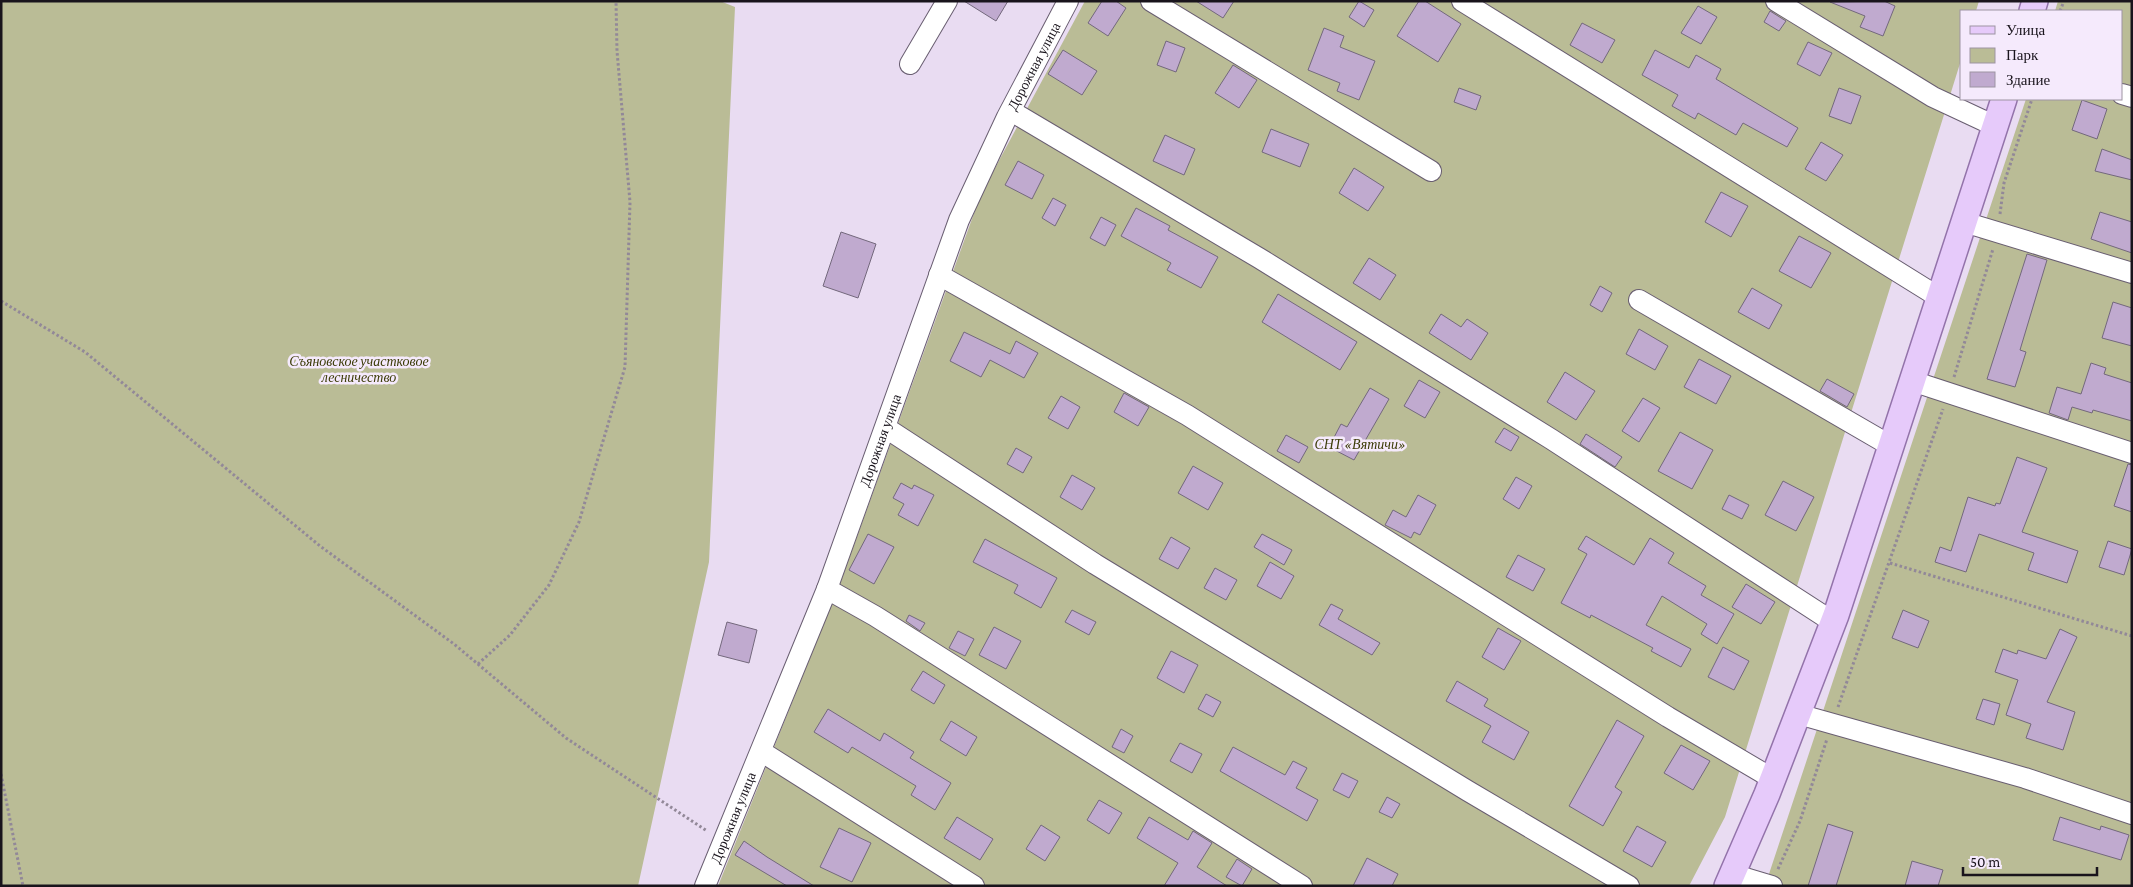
<svg xmlns="http://www.w3.org/2000/svg" width="2133" height="887" viewBox="0 0 2133 887" font-family="'Crimson Pro',serif">
<rect width="100%" height="100%" fill="#e9dcf2"/>
<path fill="#babc96" d="M1,1H720L735,7L709,562L638,886H1Z
M1085,1H1979L1976,11H1962V57L1725,817L1689,886H718L841,581L981,194Z
M2058,1H2132V886H1765L2026,99H2122V11H2055Z"/>
<path fill="#c0aacf" stroke="#73687c" d="M964,1H1008L996,21Z
M1102,1H1116L1126,8L1108,36L1088,23Z
M1196,1H1234L1223,18Z
M1359,1L1374,10L1364,27L1349,17Z
M1419,1H1425L1461,24L1438,62L1397,36Z
M1884,1L1895,6L1883,36L1860,27L1865,16L1830,2Z
M1698,6L1717,17L1701,44L1681,33Z
M1770,11L1786,21L1779,31L1764,22Z
M1582,23L1615,40L1602,63L1570,45Z
M1324,28L1344,36L1340,47L1375,61L1359,100L1337,91L1340,83L1308,70Z
M1166,41L1185,48L1176,72L1157,65Z
M1808,42L1832,53L1820,76L1797,64Z
M1063,50L1097,71L1082,95L1048,74Z
M1655,50L1689,68L1696,55L1721,69L1716,79L1798,128L1787,147L1743,123L1736,135L1698,113L1695,119L1672,106L1678,95L1642,75Z
M1233,65L1257,80L1239,108L1215,93Z
M1459,88L1481,96L1476,110L1454,102Z
M1839,88L1861,96L1851,124L1829,116Z
M2082,100L2107,109L2097,139L2072,130Z
M1271,129L1309,144L1300,167L1262,152Z
M1165,135L1195,149L1184,175L1153,161Z
M1821,142L1843,155L1826,181L1805,169Z
M2102,149L2132,160V180L2095,171Z
M1018,161L1044,175L1032,199L1005,185Z
M1354,168L1384,187L1368,211L1339,193Z
M1721,192L1748,206L1731,237L1705,222Z
M1053,198L1066,205L1055,226L1042,218Z
M1136,208L1170,226L1168,230L1218,257L1201,288L1167,270L1171,263L1121,236Z
M2100,212L2132,222V253L2091,239Z
M1101,217L1116,225L1105,246L1090,238Z
M841,232L876,244L858,298L823,286Z
M1799,236L1831,253L1811,288L1779,271Z
M2027,254L2047,260L2020,350L2026,352L2015,387L1987,379Z
M1369,258L1396,275L1380,300L1353,283Z
M1600,286L1612,293L1602,312L1590,305Z
M1752,288L1782,305L1769,329L1738,312Z
M1278,294L1357,342L1340,370L1262,322Z
M2113,302L2132,308V346L2102,338Z
M1441,314L1461,327L1467,319L1488,333L1471,360L1429,333Z
M1639,329L1668,346L1655,370L1626,354Z
M964,332L1010,354L1016,341L1038,353L1024,378L990,360L981,377L950,361Z
M1699,359L1731,376L1716,404L1684,387Z
M2091,363L2106,368L2104,374L2132,383V421L2093,410L2092,413L2072,407L2068,420L2049,413L2057,387L2081,394Z
M1565,372L1595,391L1576,420L1547,402Z
M1827,379L1854,394L1847,407L1820,391Z
M1419,380L1440,392L1425,418L1404,406Z
M1370,388L1389,399L1354,460L1329,447L1341,424L1347,427Z
M1124,393L1149,407L1138,426L1114,412Z
M1061,396L1080,407L1068,429L1048,418Z
M1643,398L1660,408L1639,442L1622,431Z
M1504,428L1519,437L1511,451L1495,442Z
M1680,432L1713,450L1692,489L1658,471Z
M1586,434L1622,457L1615,467L1580,444Z
M1286,435L1308,447L1299,463L1277,451Z
M1016,448L1032,457L1023,473L1007,464Z
M2017,457L2047,468L2022,532L2078,551L2067,583L2028,570L2034,553L1979,534L1966,572L1935,562L1940,547L1951,551L1968,497L1995,506L1996,503L2000,504Z
M2128,464L2132,465V512L2114,506Z
M1193,466L1223,483L1208,510L1178,493Z
M1072,475L1095,488L1082,510L1060,497Z
M1516,477L1532,486L1519,509L1503,499Z
M1783,481L1814,497L1796,531L1765,515Z
M901,483L912,489L914,485L934,495L918,526L898,515L904,504L893,498Z
M1418,495L1436,505L1420,535L1414,532L1411,538L1385,525L1393,510L1406,517Z
M1729,495L1749,505L1742,519L1722,509Z
M868,534L894,547L874,584L849,570Z
M1262,534L1292,550L1284,565L1254,547Z
M1586,536L1634,565L1650,538L1674,553L1668,563L1706,586L1701,595L1734,614L1717,644L1701,634L1707,624L1662,596L1646,625L1691,649L1681,667L1651,651L1653,648L1591,615L1590,618L1561,603L1587,554L1578,549Z
M1171,537L1190,548L1178,569L1159,559Z
M985,539L1057,578L1041,608L1014,593L1018,585L973,562Z
M2108,541L2132,549L2124,575L2099,567Z
M1518,555L1545,569L1533,591L1506,577Z
M1270,562L1294,576L1281,599L1257,586Z
M1215,568L1237,580L1226,600L1204,588Z
M1746,584L1775,602L1761,624L1732,607Z
M1331,604L1343,610L1338,619L1380,643L1372,655L1319,625Z
M1072,610L1096,622L1089,635L1065,622Z
M1903,610L1929,621L1918,648L1892,638Z
M909,615L925,623L920,631L906,621Z
M727,622L757,630L749,663L718,655Z
M994,627L1021,641L1006,669L979,655Z
M1498,628L1521,641L1504,670L1482,657Z
M2060,629L2077,637L2047,702L2075,712L2063,750L2026,738L2031,724L2006,715L2018,680L1995,672L2003,649L2017,654L2018,650L2046,659Z
M958,631L974,639L965,656L949,648Z
M1723,647L1749,661L1734,690L1708,677Z
M1171,651L1198,665L1184,693L1157,678Z
M923,671L945,685L934,704L911,690Z
M1457,681L1488,699L1484,706L1529,732L1514,760L1482,742L1491,726L1446,701Z
M1206,694L1221,702L1213,717L1198,709Z
M1983,699L2000,704L1994,725L1976,719Z
M828,709L880,741L884,733L914,752L910,758L951,783L935,810L911,795L916,786L852,747L848,753L814,732Z
M1617,720L1644,736L1615,787L1622,792L1603,826L1569,806Z
M951,721L977,737L966,756L940,740Z
M1121,729L1133,736L1124,753L1112,747Z
M1180,743L1202,754L1192,773L1170,761Z
M1681,745L1710,761L1693,790L1664,773Z
M1233,747L1285,775L1293,761L1307,768L1296,788L1318,800L1307,821L1220,771Z
M1342,773L1358,781L1349,798L1333,790Z
M1387,797L1400,804L1392,818L1379,812Z
M1099,800L1122,813L1109,834L1087,820Z
M957,817L993,839L980,860L944,838Z
M1149,817L1188,840L1193,831L1212,843L1197,867L1227,886H1164L1178,863L1137,838Z
M2060,817L2100,830L2101,826L2129,835L2121,860L2053,840Z
M1828,824L1853,832L1836,886H1808Z
M1041,825L1060,837L1045,861L1026,849Z
M1637,826L1666,842L1652,867L1623,851Z
M839,828L871,843L852,882L820,867Z
M744,841L767,857L814,886H787L735,855Z
M1367,858L1398,874L1392,886H1353Z
M1237,859L1252,869L1242,886L1226,877Z
M1912,861L1943,870L1938,886H1905Z"/>
<g fill="none" stroke-linecap="round" stroke-linejoin="round">
<defs>
<g id="minor">
<path d="M1151,1L1431,171"/>
<path d="M1462,1L1940,298"/>
<path d="M1776,1L1933,97L1995,126"/>
<path d="M910,64L947,1"/>
<path d="M2122,94L2132,97"/>
<path d="M1011,111L1259,258L1551,439L1833,622"/>
<path d="M1964,222L2132,273"/>
<path d="M939,275L1187,415L1668,717L1773,779"/>
<path d="M1639,300L1891,446"/>
<path d="M1912,381L2132,453"/>
<path d="M886,428L1095,564L1468,791L1629,886"/>
<path d="M827,589L875,616L1302,886"/>
<path d="M1798,714L2025,778L2132,814"/>
<path d="M762,752L974,886"/>
<path d="M1732,874L1772,886"/>
<path id="s1" d="M705,886L827,589L959,220L1007,117L1068,1"/>
</g>
<path id="major" d="M2032,11L2035,1
M1727,886L1767,794L1836,615L2004,99"/>
</defs>
<use href="#minor" stroke="#695e71" stroke-width="22"/>
<use href="#major" stroke="#9373aa" stroke-width="28"/>
<path stroke="#928898" stroke-width="3" stroke-dasharray="2.5 2.5" stroke-linecap="butt" d="M2060,11L2064,1
M2000,214L2004,183L2032,99
M1,301L85,352L320,546L454,644L566,738L707,831
M1954,377L1993,249
M1890,563L2132,636
M478,664L510,635L549,585L579,522L625,367L630,202L617,51L616,1
M1838,707L1943,409
M1,774L23,886
M1778,869L1800,821L1827,739"/>
<use href="#minor" stroke="#fff" stroke-width="20"/>
<use href="#major" stroke="#e6cafa" stroke-width="25"/>
</g>
<g text-anchor="middle" dominant-baseline="central" stroke-width="5" stroke-linejoin="round" paint-order="stroke">
<g font-size="14" fill="#19141c" stroke="#f5eafc">
<text stroke="none"><textPath href="#s1" startOffset="884">Дорожная улица</textPath></text>
<text stroke="none"><textPath href="#s1" startOffset="479">Дорожная улица</textPath></text>
<text stroke="none"><textPath href="#s1" startOffset="74">Дорожная улица</textPath></text>
</g>
<g font-size="14" font-style="italic" fill="#3c3c08" stroke="#f5eafc">
<text x="359" y="361">Съяновское участковое<tspan x="359" dy="16">лесничество</tspan></text>
<text x="1360" y="444">СНТ «Вятичи»</text>
</g>
</g>
<rect width="2133" height="887" fill="none" stroke="#19141c" stroke-width="5"/>
<rect x="1960" y="10" width="162" height="90" fill="#f5eafc" stroke="#9d94a2"/>
<rect x="1970" y="26" width="25" height="8" fill="#e6cafa" stroke="#9d94a2"/>
<text x="2006" y="35" font-size="15" fill="#19141c">Улица</text>
<rect x="1970" y="48" width="25" height="15" fill="#babc96" stroke="#9d94a2"/>
<text x="2006" y="60" font-size="15" fill="#19141c">Парк</text>
<rect x="1970" y="72" width="25" height="15" fill="#c0aacf" stroke="#9d94a2"/>
<text x="2006" y="85" font-size="15" fill="#19141c">Здание</text>
<path d="M1963 867v8h134v-8" fill="none" stroke="#19141c" stroke-width="2.5"/>
<text x="1970" y="867" font-size="15" fill="#19141c" stroke="#f5eafc" stroke-width="4" paint-order="stroke">50 m</text>
</svg>
